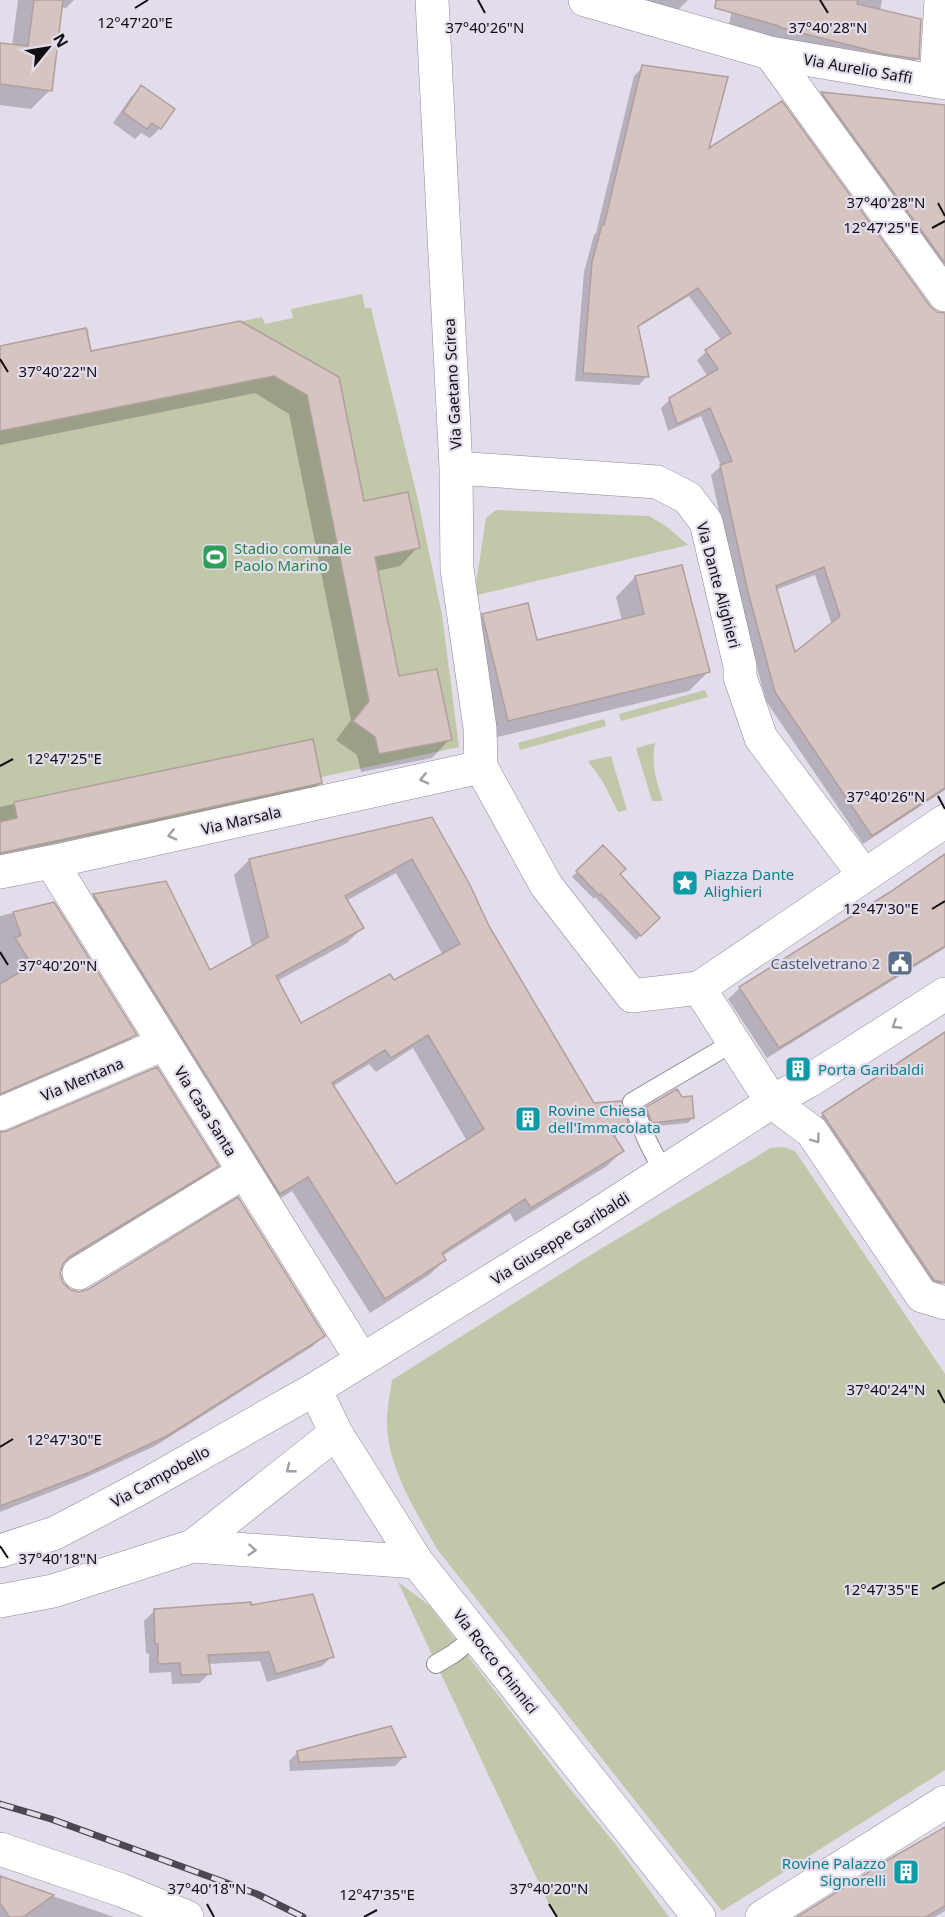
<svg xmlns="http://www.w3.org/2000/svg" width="945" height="1917" viewBox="0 0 945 1917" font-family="'Noto Sans',sans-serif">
<rect width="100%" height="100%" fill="#e3dcea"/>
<path fill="#c0c8a9" d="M362,294L365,308H371L418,500L442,615L459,747L322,777L323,787L0,854V347L88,329L91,351L262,317L265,324L293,318L291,309Z
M496,510L649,516L666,526L688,545L469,597L475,590L486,518Z
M705,690L708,697L621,721L619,714Z
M604,719L606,726L520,750L518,743Z
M655,743C651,764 656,781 663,801H652L636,748Z
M611,756L627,810L618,812L603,782L588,761Z
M783,1147L795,1151L945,1374V1770L722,1911L437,1549C416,1511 387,1467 387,1422C387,1409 390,1394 392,1380L597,1251L771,1148Z
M398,1582L429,1605L566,1784L616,1845L669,1917H555Z"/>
<path fill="#0003" fill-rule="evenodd" d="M18,0H74L66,8L61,7L50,90L31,109L0,105V44L12,46Z
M642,0H688L678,10Z
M734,0H882L880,11L919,20L917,59L907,69L769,38L729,25Z
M643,67L707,152L936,313L945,315V790L863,844L766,701L739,601L711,475L721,466L701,416L668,431L661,408L670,399L708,377L697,360L706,352L722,341L689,296L637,328L647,376L639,385L575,381L584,272L594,235L596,233L634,76ZM815,575L832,625L794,654L775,590Z
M141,87L173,110L160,128L150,138L141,133L135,139L113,123L131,97Z
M822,93L945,106V284L813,102Z
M0,348L90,353L337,378L363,503L418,547L400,566L377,571L398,677L450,739L432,758L361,772L357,755L336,740L351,720L289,414L255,393L0,445Z
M635,577L708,672L689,691L489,739L464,635L483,615L536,642L622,621L616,597Z
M312,740L321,782L301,802L0,867V807Z
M431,818L488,926L594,1105L627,1124L614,1138L622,1151L607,1166L515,1222L510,1213L442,1256L445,1260L429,1275L370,1313L292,1191L265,1208L79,910L94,895L165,883L209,972L252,947L234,875L249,860ZM396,873L443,955L393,982L300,1025L277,981L347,943L362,928L346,901ZM413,1048L467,1141L395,1186L332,1087L369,1064L376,1072Z
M603,847L618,874L658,918L636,940L595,897L594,899L572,877Z
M945,856V948L767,1058L728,999L740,988L890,893Z
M53,903L135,1035L125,1045L0,1098V916Z
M945,1034V1281L931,1291L814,1123L823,1114Z
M647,1108L693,1118L688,1123L647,1127L642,1113Z
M0,1134L217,1165L207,1176L62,1264L59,1273L62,1284L70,1291L323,1336L313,1346L155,1446L78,1481L0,1512Z
M250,1607L332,1656L322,1666L267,1682L260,1661L208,1664L209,1674L199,1683L172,1684L171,1672L149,1673V1654L146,1653L144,1621L154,1611Z
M298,1752L404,1757L395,1766L290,1771L289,1761Z
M945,1829V1911L935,1917H807Z
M0,1878L114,1917H0Z"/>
<path fill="#d6c4c0" stroke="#b09f9c" stroke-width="1.5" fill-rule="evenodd" d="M34,0H63L52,91L0,84V43L28,46Z
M716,0H858L857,4L921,19L919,59L884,54L778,27L779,26L715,8Z
M642,65L728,77L709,148L782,101L930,306L937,312L945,313V788L872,836L775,692L748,592L720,465L732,461L710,408L677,424L669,398L718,369L705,350L731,333L698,288L638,326L649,377L583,373L592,262L602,225H604ZM824,567L840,616L795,652L776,586Z
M141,85L175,109L161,129L152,123L147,129L123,112Z
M821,92L945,105V263Z
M240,321L339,377L364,501L408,492L420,548L375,557L399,676L437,669L452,740L379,754L375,737L353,721L369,701L307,395L274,376L0,431V346L86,328L91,351Z
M682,565L710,672L508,721L482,614L528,603L537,640L644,614L635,576Z
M313,739L322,783L0,853V822L17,818L14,802Z
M432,817L470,885L489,926L594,1103L621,1101L629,1125L608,1127L624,1151L531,1208L525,1199L442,1253L446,1260L385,1299L308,1177L280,1194L93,894L166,881L210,970L268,937L249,859ZM412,859L460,944L394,980L390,974L301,1023L276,976L364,928L345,896ZM428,1035L484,1129L396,1184L332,1083L385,1050L391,1058Z
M603,845L626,869L620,874L660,918L641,936L601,894L599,895L576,871Z
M945,854V946L779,1048L739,987L890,892Z
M54,902L137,1035L0,1094V984L32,965L15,938L21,935L13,912Z
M945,1032V1283L934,1280L822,1113Z
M157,1067L219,1166L69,1257L63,1264L60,1273L63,1283L71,1290L79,1292L89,1289L238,1197L325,1336L167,1436L90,1472L0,1506V1132L7,1131Z
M677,1089L682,1097L692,1096L694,1118L652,1123L646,1107Z
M313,1594L334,1657L276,1674L269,1652L208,1655L211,1674L181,1675L180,1663L158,1664V1644H155L154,1609L251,1602V1605Z
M391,1726L406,1757L299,1762L297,1751Z
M945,1827V1906L926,1917H797L888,1860Z
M0,1876L54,1895L23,1917H9L0,1903Z"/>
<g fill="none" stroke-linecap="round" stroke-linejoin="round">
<defs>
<path id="lane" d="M663,1172L646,1138L632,1102L734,1042
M436,1664L453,1654L476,1636"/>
<path id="street" d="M432,0L456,468L457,569L480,728L481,767L546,885L632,996L699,988L772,1102L812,1132L922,1296L945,1303
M585,0L770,53L945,83
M770,53L945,295
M936,81L941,0
M456,468L657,482L688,498L706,522L740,666V677L761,738L864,875
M51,862L362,1360
M0,872L51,862L481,767
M699,988L945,821
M0,1114L163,1044
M79,1273L244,1172
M0,1849L121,1890L187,1917
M762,1917L945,1802"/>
<path id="secondary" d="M809,1081L945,994
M315,1389L336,1433L417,1562L699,1917
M193,1546L417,1562
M0,1551L55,1533L135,1491L315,1389L581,1225L772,1102L803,1084
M0,1601L53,1591L193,1546L336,1433"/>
</defs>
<use href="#lane" stroke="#8f8996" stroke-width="20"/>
<use href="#street" stroke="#8f8996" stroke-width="34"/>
<use href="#secondary" stroke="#8f8996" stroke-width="34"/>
<use href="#lane" stroke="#fff" stroke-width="18"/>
<use href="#street" stroke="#fff" stroke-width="33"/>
<use href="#secondary" stroke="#fff" stroke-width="33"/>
<defs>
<path id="rail" d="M0,1804L51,1819L257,1894L303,1917"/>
</defs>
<use href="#rail" stroke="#4c484f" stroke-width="7"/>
<use href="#rail" stroke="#e3dcea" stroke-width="4.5" stroke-dasharray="14" stroke-linecap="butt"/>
</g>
<defs><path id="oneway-chevron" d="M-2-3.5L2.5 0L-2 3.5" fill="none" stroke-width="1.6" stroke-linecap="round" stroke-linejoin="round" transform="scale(1.5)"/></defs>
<g stroke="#a09fa1">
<use href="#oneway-chevron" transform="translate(424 779) rotate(167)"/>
<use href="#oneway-chevron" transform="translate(172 835) rotate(167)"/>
<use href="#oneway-chevron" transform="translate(896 1025) rotate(147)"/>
<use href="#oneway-chevron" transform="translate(816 1139) rotate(54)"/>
<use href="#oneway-chevron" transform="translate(290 1469) rotate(142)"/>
<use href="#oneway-chevron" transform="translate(252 1550) rotate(4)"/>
</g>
<path fill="none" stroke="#110e13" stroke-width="2" d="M478,0L485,13M820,0L828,13M135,8L148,0M938,203L945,216M932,228L945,221M0,359L8,372M0,766L13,759M938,796L945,809M932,909L945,901M0,952L8,965M938,1390L945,1403M0,1447L13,1439M0,1546L8,1558M932,1589L945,1582M207,1904L214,1917M549,1904L557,1917M364,1917L377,1910"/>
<defs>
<symbol id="stadium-square" viewBox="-11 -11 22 22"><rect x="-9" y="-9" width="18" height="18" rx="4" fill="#2e9e5b" stroke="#e3dcea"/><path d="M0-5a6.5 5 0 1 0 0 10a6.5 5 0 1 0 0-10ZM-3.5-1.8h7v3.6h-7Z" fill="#fff"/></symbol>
<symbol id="sight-square" viewBox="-11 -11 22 22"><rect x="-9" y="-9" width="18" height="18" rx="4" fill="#0f9aa8" stroke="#e3dcea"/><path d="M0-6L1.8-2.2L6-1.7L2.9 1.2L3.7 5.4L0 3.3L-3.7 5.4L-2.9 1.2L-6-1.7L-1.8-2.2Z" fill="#fff"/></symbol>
<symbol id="civic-square" viewBox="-11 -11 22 22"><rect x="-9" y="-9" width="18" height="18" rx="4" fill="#5c6f8a" stroke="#e3dcea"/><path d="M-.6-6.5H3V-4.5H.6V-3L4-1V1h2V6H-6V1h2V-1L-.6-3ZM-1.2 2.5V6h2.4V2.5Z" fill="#fff"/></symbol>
<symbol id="building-square" viewBox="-11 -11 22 22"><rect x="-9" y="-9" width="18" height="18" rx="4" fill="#0f9aa8" stroke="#e3dcea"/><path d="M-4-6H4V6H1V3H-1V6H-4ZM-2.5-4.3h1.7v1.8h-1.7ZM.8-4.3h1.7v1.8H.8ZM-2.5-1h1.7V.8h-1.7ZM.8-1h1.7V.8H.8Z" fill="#fff"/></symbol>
</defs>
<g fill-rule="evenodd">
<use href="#stadium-square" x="200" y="542" width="30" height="30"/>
<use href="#sight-square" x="670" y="868" width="30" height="30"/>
<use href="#civic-square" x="885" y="948" width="30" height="30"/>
<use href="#building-square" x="783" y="1054" width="30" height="30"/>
<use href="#building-square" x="513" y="1104" width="30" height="30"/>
<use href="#building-square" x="891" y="1857" width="30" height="30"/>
</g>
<g text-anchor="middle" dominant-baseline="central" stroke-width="4.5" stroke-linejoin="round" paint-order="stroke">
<g font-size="15" fill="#110e13" stroke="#e3dcea">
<text transform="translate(858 68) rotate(10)">Via Aurelio Saffi</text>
<text transform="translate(452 384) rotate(-93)">Via Gaetano Scirea</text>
<text transform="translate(719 585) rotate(75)">Via Dante Alighieri</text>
<text transform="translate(241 820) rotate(-13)">Via Marsala</text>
<text transform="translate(82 1079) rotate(-23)">Via Mentana</text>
<text transform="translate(206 1111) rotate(58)">Via Casa Santa</text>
<text transform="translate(560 1238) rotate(-32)">Via Giuseppe Garibaldi</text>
<text transform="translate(160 1476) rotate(-29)">Via Campobello</text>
<text transform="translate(496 1661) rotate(52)">Via Rocco Chinnici</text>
</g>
<g font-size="15" fill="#27864d" stroke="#e3dcea" text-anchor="start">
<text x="234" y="548">Stadio comunale<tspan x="234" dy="17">Paolo Marino</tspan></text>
</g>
<g font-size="15" fill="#0d838f" stroke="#e3dcea" text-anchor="start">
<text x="704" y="874">Piazza Dante<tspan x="704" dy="17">Alighieri</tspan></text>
<text x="818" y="1069">Porta Garibaldi</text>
<text x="548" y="1110">Rovine Chiesa<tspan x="548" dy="17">dell'Immacolata</tspan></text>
<text x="886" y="1863" text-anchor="end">Rovine Palazzo<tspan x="886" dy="17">Signorelli</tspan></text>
</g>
<g font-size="15" fill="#4e5e75" stroke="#e3dcea" text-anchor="end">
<text x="880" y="963">Castelvetrano 2</text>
</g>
</g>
<g font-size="15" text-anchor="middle" fill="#110e13" stroke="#e3dcea" stroke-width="4.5" stroke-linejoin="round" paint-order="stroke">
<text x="135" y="28">12°47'20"E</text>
<text x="485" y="33">37°40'26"N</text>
<text x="828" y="33">37°40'28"N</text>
<text x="886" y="208">37°40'28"N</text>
<text x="881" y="233">12°47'25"E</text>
<text x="58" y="377">37°40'22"N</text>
<text x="64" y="764">12°47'25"E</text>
<text x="886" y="802">37°40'26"N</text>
<text x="881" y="914">12°47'30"E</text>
<text x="58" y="971">37°40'20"N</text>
<text x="886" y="1395">37°40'24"N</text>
<text x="64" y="1445">12°47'30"E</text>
<text x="58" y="1564">37°40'18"N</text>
<text x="881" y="1595">12°47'35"E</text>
<text x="207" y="1894">37°40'18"N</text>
<text x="549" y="1894">37°40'20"N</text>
<text x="377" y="1900">12°47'35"E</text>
</g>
<g transform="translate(48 48) rotate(60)" stroke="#e3dcea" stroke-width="4.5" paint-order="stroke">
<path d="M0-4.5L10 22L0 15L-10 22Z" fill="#110e13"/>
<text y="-9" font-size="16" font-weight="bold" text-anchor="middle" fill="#110e13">N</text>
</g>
</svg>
